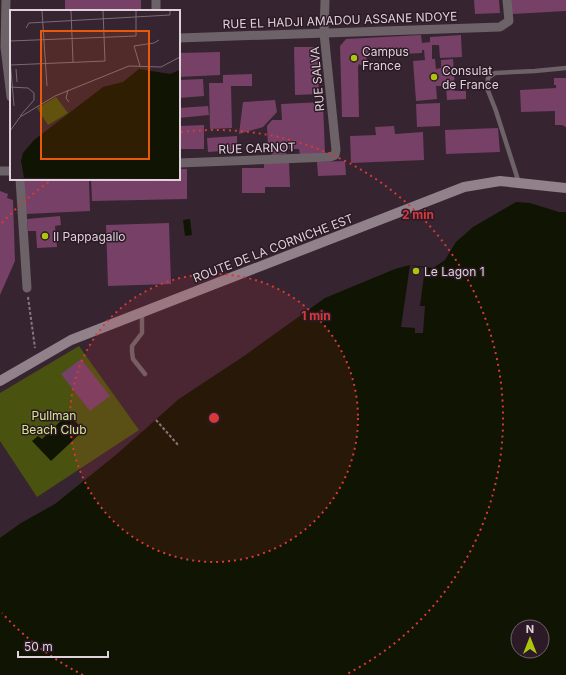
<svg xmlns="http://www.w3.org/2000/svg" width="566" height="675" viewBox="0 0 566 675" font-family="Inter,sans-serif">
<rect width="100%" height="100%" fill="#362430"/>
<path fill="#49530f" d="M79,346L139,430L37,497L0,441V393Z"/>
<path fill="#101402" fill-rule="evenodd" d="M516,202L530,203L559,212H566V675H0V538L21,523L55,504L117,454L179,399L244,356L325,298L395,269L410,265L433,268L445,260L456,242L473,227ZM518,627H542V651H518Z
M190,219L192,235L185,236L183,220Z
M68,414L84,430L51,461L32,441L38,436L42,439Z"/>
<path fill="#362430" d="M410,265L425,268L420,306H425L423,333H415V328L401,327Z"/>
<path fill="#774066" d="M65,0H141V11H65Z
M474,0H499L500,13L475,14Z
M511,0H566V11L512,14Z
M421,35L422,43L430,42V37L461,35L462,57L440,58L439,45H432V59H435L436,69L441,68V60L453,59L455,91H466V99L447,100L446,86H436L437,99L416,101L413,61L425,60L424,50H422V53L366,56L367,60L363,66L359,64L358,67L359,117H342L340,46L346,39Z
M294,47H318L319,94L295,95Z
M220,52V75L179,77V53Z
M252,74V86H231L232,128L210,129L209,83H223V75Z
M554,78H566V127L562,125H555V111L521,112L520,90L556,88V85H554Z
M203,79L204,96L179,98V80Z
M275,100L277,112L263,127L239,134L243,102Z
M323,102L325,154L300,155L299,149H286V154L272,155L270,148H268L267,126L272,120H282L281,104Z
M440,103V126L417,127L416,104Z
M208,106L209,115L179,118V108Z
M204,125V149H179V126Z
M394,126L395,134L423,132L424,160L351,163L350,136L376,135L375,127Z
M498,128L500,152L446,154L445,130Z
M237,136V150L208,152L207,138Z
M345,161L346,175L318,176L317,162Z
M289,162L290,187H265V193H242V168H264V163Z
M179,169H187V199L92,201L91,179H179Z
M24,179H89L90,211L26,214Z
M0,191L8,194L7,198L13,200L15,261L0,295Z
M60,216L61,225L55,226L57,247L37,248L36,231H28L27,219Z
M169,223L171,284L108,286L106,225Z
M81,359L110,396L90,411L61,374Z"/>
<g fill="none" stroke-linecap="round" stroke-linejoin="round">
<path stroke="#867781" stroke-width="2" stroke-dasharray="3 2" stroke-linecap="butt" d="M28,297L35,348
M156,420L179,446"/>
<path stroke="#6c6268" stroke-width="4.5" d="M519,183L496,111L487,88L488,78L495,73L535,71L566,68
M142,313V333L132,346V352L133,359L145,374"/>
<path stroke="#6c6268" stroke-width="9" d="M6,0L5,47L11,97
M156,11V0
M179,38L500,27L509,21L507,0
M179,163L330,157L335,155L336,150L324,33L325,0
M0,171H11
M20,179L27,288"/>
<path stroke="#91818b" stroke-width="10" d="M0,381L71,340L464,187L500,181L566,188"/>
</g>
<circle cx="214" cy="418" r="144" fill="#d7393a" fill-opacity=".12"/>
<g fill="none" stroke="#d7393a" stroke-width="2" stroke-dasharray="2 4">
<circle cx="214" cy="418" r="144"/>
<path d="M83 675A288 288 0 0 1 2 613M2 223A288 288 0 0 1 53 179M181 132A288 288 0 0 1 345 675"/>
</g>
<g fill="#adc60d" stroke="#2c1a26" stroke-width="1.5">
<circle cx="354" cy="58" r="4"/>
<circle cx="434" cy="77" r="4"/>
<circle cx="45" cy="236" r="4"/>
<circle cx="416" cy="271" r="4"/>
</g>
<g text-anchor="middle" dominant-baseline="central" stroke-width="3" stroke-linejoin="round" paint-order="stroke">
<g font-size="12" fill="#dfd2da" stroke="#2c1a26">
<text transform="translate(340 20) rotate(-2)">RUE EL HADJI AMADOU ASSANE NDOYE</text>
<text transform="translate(317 79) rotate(-95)">RUE SALVA</text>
<text transform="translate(257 148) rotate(-2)">RUE CARNOT</text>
<text transform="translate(273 248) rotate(-21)">ROUTE DE LA CORNICHE EST</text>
</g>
<g font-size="12" fill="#dfd2da" stroke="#2c1a26" text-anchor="start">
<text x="362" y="51">Campus<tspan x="362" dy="14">France</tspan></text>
<text x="442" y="70">Consulat<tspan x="442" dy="14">de France</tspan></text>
<text x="53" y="236">Il Pappagallo</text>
<text x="424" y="271">Le Lagon 1</text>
</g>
<g font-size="12" fill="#d5e88a" stroke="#2c1a26">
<text x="54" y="415">Pullman<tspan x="54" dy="14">Beach Club</tspan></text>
</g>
</g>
<g transform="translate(10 10)">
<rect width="170" height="170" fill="#362430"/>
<path d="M46,87L58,103L38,115L27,98Z" fill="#49530f"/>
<path d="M129,59L160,64L170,60V169L14,168L11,151L13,143L24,130L93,77L113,72Z" fill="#101402"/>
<path fill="none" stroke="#7a6a74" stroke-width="1" d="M32,1L37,76M61,1L63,52M16,18L19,13L160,5V1M0,31L126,26V1M0,49L4,96M0,55L95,51L93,1M130,56L124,36L144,33L149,30M6,59L7,72M0,77L18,78L24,83V90L10,106M58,80L56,88L59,92M0,121L10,107L45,86L119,56L151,57L170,47"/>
<path fill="#e8590c" fill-opacity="0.15" stroke="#e8590c" stroke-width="2" d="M31,21H139V149H31Z"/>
<rect width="170" height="170" fill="none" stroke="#dfd2da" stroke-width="2"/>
</g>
<circle cx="214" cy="418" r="6" fill="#d7393a" stroke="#2c1a26" stroke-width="2"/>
<g font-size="12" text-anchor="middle" font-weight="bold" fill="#d7393a" stroke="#2c1a26" stroke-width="3" stroke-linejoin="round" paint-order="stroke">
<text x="418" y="219">2 min</text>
<text x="316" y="320">1 min</text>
</g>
<g transform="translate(530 639)"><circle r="19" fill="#2c1a26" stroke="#74646e"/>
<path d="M0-3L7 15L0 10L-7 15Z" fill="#adc60d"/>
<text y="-6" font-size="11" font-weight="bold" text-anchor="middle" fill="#dfd2da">N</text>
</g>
<path d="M18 651v6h90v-6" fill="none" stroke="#dfd2da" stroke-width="2"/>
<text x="24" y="651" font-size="12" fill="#dfd2da" stroke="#2c1a26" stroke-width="3" paint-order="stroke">50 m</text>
</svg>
